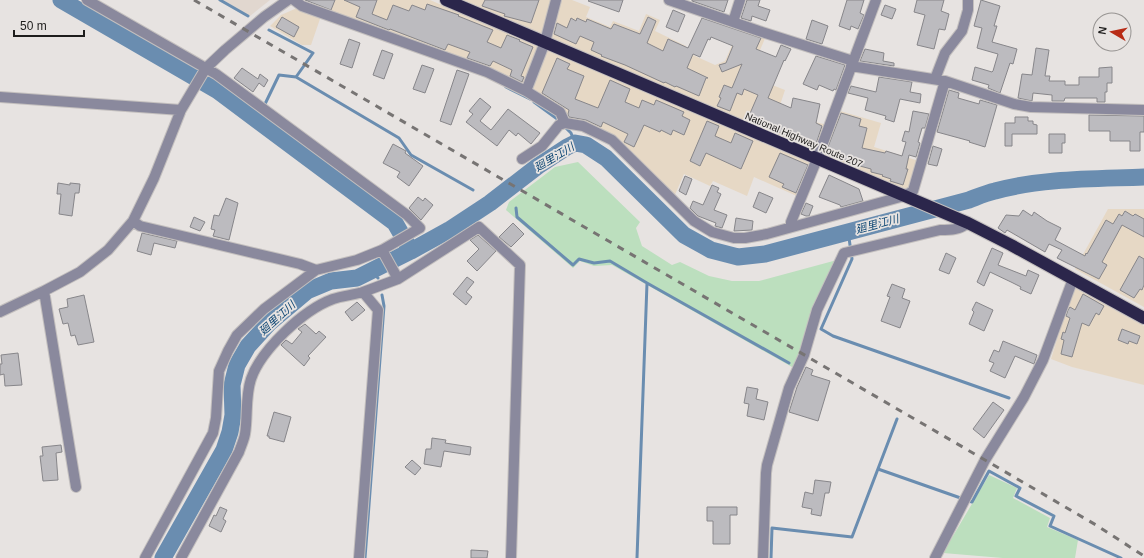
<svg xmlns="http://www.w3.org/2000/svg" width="1144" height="558" viewBox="0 0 1144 558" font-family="Helvetica,'Noto Sans JP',sans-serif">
<rect width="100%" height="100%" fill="#e7e3e1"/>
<path fill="#e6d8c5" d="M316,0H430L813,164L799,197L754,177L747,196L713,181L710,186L684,174L674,197L614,137L559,117L526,94L485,75L321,16L311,45H302L270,26L281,15L297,8L313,7Z
M463,0H572L590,7L586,17L610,27L613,21L639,31L646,14L660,20L655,31L686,46L684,51L715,65L725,61L740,27L766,36L752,69L762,81L785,90L778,111L794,117L832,126L837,110L881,123L874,147L919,161L910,189L907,190Z
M1108,209H1144V307L1075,269Z
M1073,287L1144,326V385L1072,367L1051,359Z"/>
<path fill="#e1d7cf" d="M223,0H270L250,16Z"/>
<path fill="#bcdfbe" d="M578,162L640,222L636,228L642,246L672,265L680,262L709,276L732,281H759L837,260L800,358L792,367L612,265L594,266L580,261L573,268L506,210L509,202L555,167Z
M989,475L1017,488L1013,498L1050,518L1047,527L1078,540L1075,558H1003L943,553Z"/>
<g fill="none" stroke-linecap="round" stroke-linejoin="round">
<path stroke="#6a8db0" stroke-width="3" d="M220,0L248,16
M269,30L313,53L296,77
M506,87L530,99
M534,102L560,121
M256,119L265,104L279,75L296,77L399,138L411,155L473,190
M564,126L571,133L575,143
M516,208L517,217L573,265L579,259L594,263L610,261L647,283L637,558
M848,231L852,259L821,329L833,336L1009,398
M372,272L378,278
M647,283L789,363
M878,469L972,502L989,471L1020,488L1016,496L1054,516L1050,526L1121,558
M365,558L384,306L382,295
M771,558L772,528L852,537L897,419"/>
<path stroke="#6a8db0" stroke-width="17" d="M61,0L218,91L395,223L411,251
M163,558L224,450L230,432L233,415L232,385L237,365L248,346L269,323L307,291L331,281L357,278L411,251L449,230L490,203L538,166L567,147L575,143L586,145L606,158L684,235L711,250L738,257L765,254L969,200C977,197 986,193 995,191C1043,178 1094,179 1144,177"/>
</g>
<path fill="#bcbbbf" stroke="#87868a" d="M305,0H335L331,10Z
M344,0H377L372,14L387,20L393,5L409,11L412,5L425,10L427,4L459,15L458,16L493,30L487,42L501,48L507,35L520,40L519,41L533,47L521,76L524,77L522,82L510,76L512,70L493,61L490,66L467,58L470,52L448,44L445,50L390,29L389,30L356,17L360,7Z
M485,0H539L531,23L504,16L505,14L482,6Z
M589,0H623L619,12L588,1Z
M692,0H728L724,12L692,1Z
M747,0H760L758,6L770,10L766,21L752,16L751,21L741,18Z
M847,0H864L860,13L864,15L858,29L851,26L850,30L839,26Z
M917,0H944L941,11L949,14L945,30L939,29L934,49L917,45L925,15L914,12Z
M981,0L1000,6L994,26H997L992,42L1017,49L1013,64L1010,63L1000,93L988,88L989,85L972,80L975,67L992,72L993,71L998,54L977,48L982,28L974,26Z
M885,5L896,9L892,19L881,15Z
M673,10L685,15L678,32L666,27Z
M282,17L299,27L294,37L276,27Z
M648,17L656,21L647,43L663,51L668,39L688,48L702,18L761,38L756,49L776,57L781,45L791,49L785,61L784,60L768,98L791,108L793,98L820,104L816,123L822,126L815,147L799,141L748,118L758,95L744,89L742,95L737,93L730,111L717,106L721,98L719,97L724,85L732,88L742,64L722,72L719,65L726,63L733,46L711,37L710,40L708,39L700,57L693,54L687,68L708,78H706L699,96L676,86L675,87L665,82L664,83L625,65L601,56L602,55L591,50L594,42L580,36L576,44L554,34L557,23L567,28L571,18L576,21L577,18L586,22L587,19L611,29L614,24L640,34Z
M812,20L828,26L822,44L806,39Z
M349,39L360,43L352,68L340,64Z
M1036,48L1049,50L1045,76H1050L1049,81H1065V85H1079V77H1099V68L1112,67V83H1107V92H1105V102H1097V98H1065L1064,101H1052V95L1033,93L1032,101L1018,98L1022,74L1032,75Z
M865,49L884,53L883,61L894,63V66L860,61Z
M382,50L393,54L384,79L373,75Z
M816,56L845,65L836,90L834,89L833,91L819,85L817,90L803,84Z
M557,58L570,64L567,69L584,76L575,99L598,108L610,80L630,89L625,102L639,108L642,100L654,105L656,100L684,112L682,116L690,120L684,135L673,130L671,135L661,130L660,132L644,125L634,147L624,142L628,134L603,122L601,127L586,120L569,117L568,114L569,110L542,93Z
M422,65L434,69L425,93L413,89Z
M242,68L258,79L260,74L268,80L264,87L259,83L253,92L234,78Z
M457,70L469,74L451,125L440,121Z
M879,77L912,82L910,92L921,94L920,103L900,99L894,122L885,119L886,116L865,110L868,98L848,93L851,86L876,92Z
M949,90L959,93L958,98L979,104L980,100L997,105L985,147L969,142L970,141L937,132Z
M480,98L491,107L480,121L491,130L508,109L540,133L531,144L518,133L516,136L509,130L497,146L466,122L473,114L469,111Z
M913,111L929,114L925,128H922L918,142L920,143L916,157L909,155L906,169H908L903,185L890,181L891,179L882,176L883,175L871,172V169L860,166V165L826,152L841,113L861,119L859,126L867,128L862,148L885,153L886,151L902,156L906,142L902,141L905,131L909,132Z
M1089,115L1144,116V132H1140V151H1130V141H1110V131H1089Z
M1015,117H1028V121H1033V124L1037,125V134H1012V146H1005V123H1015Z
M707,121L719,126L715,136L731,143L735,133L753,141L741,169L706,153L700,166L690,161Z
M1049,134H1065V143H1062V153H1049Z
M393,144L406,151L405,153L423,166L409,186L397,177L400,172L383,163Z
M933,146L942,149L937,166L928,164Z
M780,153L808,165L796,193L782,187L784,184L769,177Z
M829,175L859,189L863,201L841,207L840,205L819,197Z
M685,176L692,179L686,195L679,191Z
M58,183L70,185V183L80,184L79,193H75L72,216L59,214L61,194H57Z
M712,185L719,188L717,192L721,194L714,210L727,215L722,228L715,226L716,223L698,216L690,208L693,201L703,205Z
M759,192L773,198L766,213L753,207Z
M418,197L423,201L425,198L433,205L421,220L409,208Z
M226,198L238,203L229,240L213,236L215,230L211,229L214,215L219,216Z
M806,203L813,206L809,216H806L801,214Z
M1023,210L1032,216L1034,212L1047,221L1061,228L1055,240L1085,256L1086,253L1087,254L1106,220L1113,224L1119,214L1122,216L1125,211L1133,216L1135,214L1144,219V237L1122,225L1102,262L1107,265L1099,279L1057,258L1062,250L1049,244L1045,252L1007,230L1005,233L998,228L1006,215L1019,216Z
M194,217L205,222L200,231L190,227Z
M736,218L753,221L752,230L734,231Z
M513,223L524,234L511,247L499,237Z
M142,233L177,241L175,248L154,243L151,255L137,251Z
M478,235L496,251L477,271L467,261L479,249L470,240Z
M992,248L1003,253L998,265L1026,276L1028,270L1039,275L1031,294L1020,289L1021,287L1011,282L990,272L984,286L977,282Z
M946,253L956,258L949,274L939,270Z
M1139,256L1144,259V285L1142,290L1140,289L1134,298L1120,290Z
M467,277L474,282L466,292L472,297L466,305L453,294Z
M892,284L905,289L902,298L910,301L900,328L881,321L890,297L887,296Z
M1083,294L1104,306L1099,315L1096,313L1089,326L1082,323L1072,357L1061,354L1064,340L1061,339L1063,332L1065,333L1070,318L1066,316L1068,310L1070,307L1075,310Z
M84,295L94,342L78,345L75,335L71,336L68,323L63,324L59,309L68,307L67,299Z
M357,302L365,310L352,321L345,312Z
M976,302L993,310L984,331L969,324L974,312L972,310Z
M305,324L316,334L319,331L326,337L308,356L310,358L304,366L281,345L286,340L292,344L302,332L298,329Z
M1122,329L1140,336L1137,344L1129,341L1128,344L1118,340Z
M1003,341L1037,355L1034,364L1015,356L1005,378L990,371L994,363L989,361L994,350L999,352Z
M18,353L22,385L5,386L4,374L0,375V364H2L1,355Z
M806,367L813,370L811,375L830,381L818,421L789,412L797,387Z
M747,387L758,389L756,399L768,402L764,420L747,416L749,404L744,403Z
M993,402L1004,410L984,438L973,429Z
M274,412L291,417L284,442L269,438V436H267Z
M432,438L446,440L445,443L471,447L470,455L444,451L441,467L424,464L426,449H431Z
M61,445L62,452L56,453L58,480L43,481L40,456H43L42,447Z
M412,460L421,468L415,475L405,467Z
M815,480L831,482L829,493H825L821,516L811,514L812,509L802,507L805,492L813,494Z
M220,507L227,510L223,519L226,521L221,532L209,526L214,515L216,516Z
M707,507H737V515H730V544H713V521H707Z
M471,550L488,551L487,558H471Z"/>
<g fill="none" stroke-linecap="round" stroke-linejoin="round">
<defs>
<path id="minor" d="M87,0L216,74L407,215L420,228L382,250L357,260L316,270L300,264L140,226L133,221
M294,0L302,6L487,72L526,91L560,112L565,123L583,126L612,140L694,221L712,232L734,238H745L767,234L904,196L913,191L945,81
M669,0L759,31L853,61
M733,22L740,0
M851,66L945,81L1014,104L1031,107L1144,110
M935,79L945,53L962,31L968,10V0
M526,91L545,42L556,0
M0,97L181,110
M522,159L542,146L559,125L565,123
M791,227V222L817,159L876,0
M382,250L398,279
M44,291L76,487
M0,312L44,291L80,272L108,250L133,221L154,178L181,110L206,68L225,50L264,17L288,0
M145,558L213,433L216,418L219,371L228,351L237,335L264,309L316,270
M181,558L239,452C241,446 244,440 245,434C248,416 245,397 251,379C261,350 303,310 333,299C342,296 353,295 363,292
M359,558L378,310L363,292L398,279L479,227L520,265L511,558
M763,558L766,473L767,465L789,388L804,355L817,310L844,253L940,230C951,230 959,230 968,223
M935,558L985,460L1024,397L1043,360L1073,279"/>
<path id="highway" d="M446,0L968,223L1011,245L1144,318"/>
</defs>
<use href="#minor" stroke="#c3bfbe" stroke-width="12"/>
<use href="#highway" stroke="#c3bfbe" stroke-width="14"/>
<use href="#minor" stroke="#8a899d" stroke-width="10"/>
<use href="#highway" stroke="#2b264b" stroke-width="12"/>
<path stroke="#777473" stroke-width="3" stroke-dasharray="7 7" stroke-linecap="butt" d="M194,0L985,460L1096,525L1144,556"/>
</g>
<g text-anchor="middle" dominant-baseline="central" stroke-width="3.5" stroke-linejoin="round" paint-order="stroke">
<g font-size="10" fill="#1e1d1c" stroke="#e7e3e1">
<text transform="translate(804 140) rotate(23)">National Highway Route 207</text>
</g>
<g font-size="11" font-style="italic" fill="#0a4472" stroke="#e7e3e1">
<text transform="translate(554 157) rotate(-31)">廻里江川</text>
<text transform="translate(877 224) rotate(-15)">廻里江川</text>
<text transform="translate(277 318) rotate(-42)">廻里江川</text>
</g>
</g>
<g transform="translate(1112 32) rotate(279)"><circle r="19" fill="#e7e3e1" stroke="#979492"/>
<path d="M0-3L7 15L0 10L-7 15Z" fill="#b82c17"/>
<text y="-6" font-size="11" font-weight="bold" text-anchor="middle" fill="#1e1d1c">N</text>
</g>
<path d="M14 30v6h70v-6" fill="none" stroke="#1e1d1c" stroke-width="2"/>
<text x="20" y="30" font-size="12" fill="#1e1d1c" stroke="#e7e3e1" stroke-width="3" paint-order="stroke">50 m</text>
</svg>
